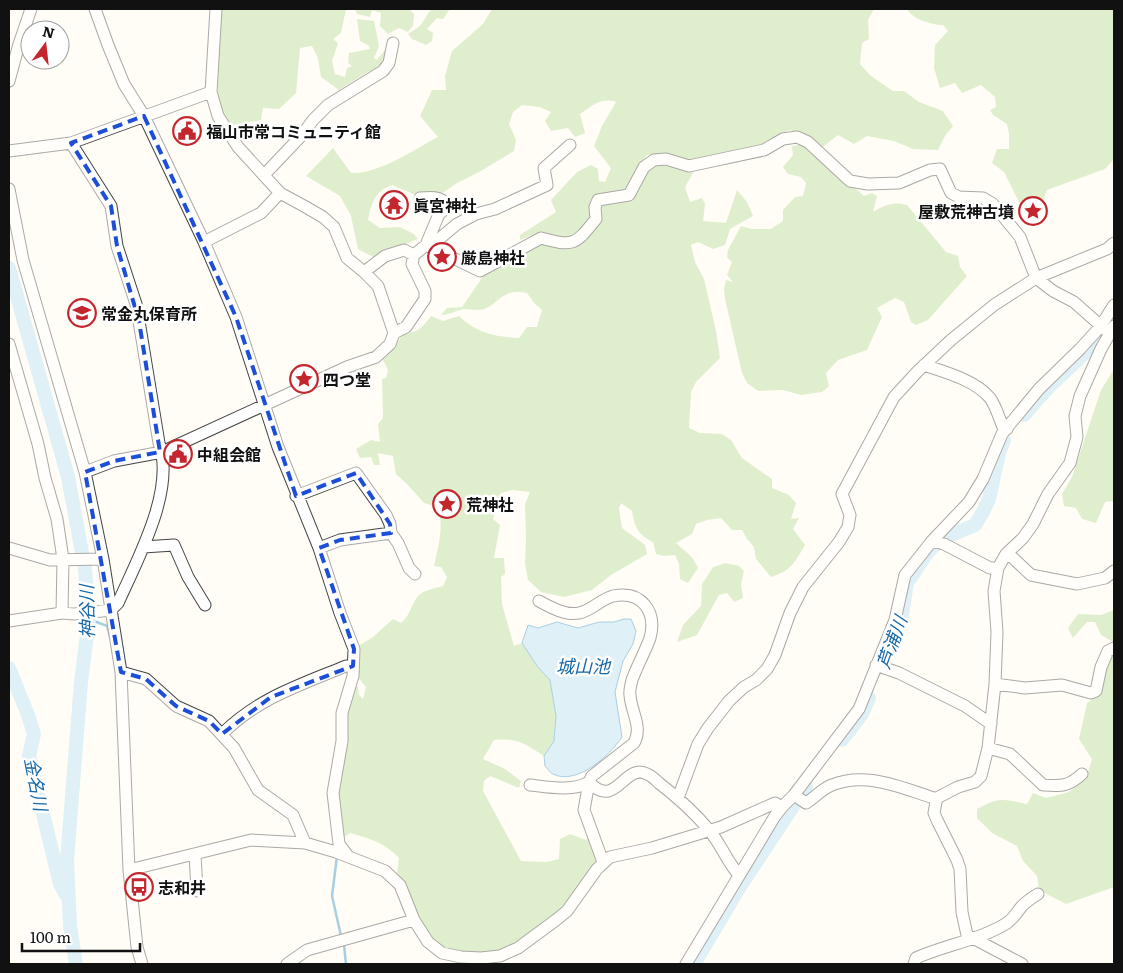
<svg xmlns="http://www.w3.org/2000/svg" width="1123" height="973" viewBox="0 0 1123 973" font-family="Literata,'Noto Sans JP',serif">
<rect width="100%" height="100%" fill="#fffdf5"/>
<path fill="#b9dc9c" d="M217,9H346L341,33L333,39L338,43L332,61L335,74L345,77L347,68L352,66L348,63L349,53L370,49L369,46L360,41L357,19L374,21L379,46L374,58L377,60L385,50L389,60L383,67L368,72L339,90L321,77L318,58L312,46L300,48L296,93L279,109L263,108L261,120L232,125L218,105Z
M355,9H409L414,14L413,26L408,32L399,28L388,34L380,26L381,13L372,10L370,17L357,14Z
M431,9H450L443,19L437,18L427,29L433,33L432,41L426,45L412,39L408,34L420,26Z
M492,9H874L868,20L869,39L862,43L860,64L871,76L893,91H904L919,102L943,111L953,126L945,136L938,150L913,149L894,141L867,136L854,144L838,135L819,150L798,133L790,130L778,135L766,145L687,161L667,154L647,155L639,165L628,191L599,196L590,201L591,217L578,233L566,240L538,233L520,240V235L556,212L551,200L577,172L591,165L598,169L599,181L605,182L611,168L594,146L602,126L616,102C601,97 592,106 580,114L585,133L575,137L568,128L551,131L545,121L551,112L539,107L522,105L513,112L509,124L516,140L514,151L479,172L457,183L441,194H413L392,185C375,191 371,204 368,220L380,228L400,227L414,234L418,239L373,257L358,249L351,216L340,196L306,176L333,148L351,173C377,175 415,149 438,137L420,116L432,90H446L445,76L452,51L483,24Z
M907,9H1114V159L1105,169L1047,190L1038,212L1029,216L1031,206H1021L1004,172L992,163L997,149H1009V134L1007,124L993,115L990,110L996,107L995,97L981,85L962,93L955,83L940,88L934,68L935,45L948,31L943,25C932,25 912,19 907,9Z
M807,144L864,196L872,193L877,196L873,212C884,205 894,201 907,205L946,252L958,256L960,267L967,276L928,320L916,325L911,322L904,302L895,298L877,308L882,317L867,350L838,360L826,373L829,386L822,392L801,395L783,390L758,391L747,383L742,373L725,299L724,289L726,280L733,282L727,275L732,262L727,257L728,250L741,226L752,229H771L783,221V210L795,197L803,196L806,183L801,177L788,174L783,167L793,155L792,146Z
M654,164H663L694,171L685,187L690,202L702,198L705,204L703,221L726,223L737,190L747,202L753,216L730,229L725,245L713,249L698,242L691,245L695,262L704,279L716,331L720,358L696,382L691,392L689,428L700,433L722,434L731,440L742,458L772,479V488L789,495L796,503L791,519L799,518L793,529L805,545C795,562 791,571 771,577L756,559L754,547L747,539L742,530H732L721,518L707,520L696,524L692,534L676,543C686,553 692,554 698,568L688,583L680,579L679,564L675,555L664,556L656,554L653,542C638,534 635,528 632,511L621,503L619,508L622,528L645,545L647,554L611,575L592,590L564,597L541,592L528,580L525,564L526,540L525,504L530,492L512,490L501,493L493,519L500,525L494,558H504L505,574L501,577L502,604L514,646L522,643L537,666L550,680L556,716L554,741L544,756C524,743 518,738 494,740L483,759L505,769L521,781L519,788L490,776L484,781L483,791L521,861L546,862L559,859L560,839L570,834L586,840L591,834L598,852L594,868L561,911L518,943L495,953L449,952L437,946L403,893L397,873L399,858C385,843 369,838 350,833L342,839L337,819L346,688L358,687L359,695L363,699L366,687L354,673L355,655L360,645L373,637L393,619L401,623C411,615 411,603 419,595C425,590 435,588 443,586L447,577L441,567L434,566C438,548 445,523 437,507L424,503L407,484L396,474L393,456L378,453L380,465H374L371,457L360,458L356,449L371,440L380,442L378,424L383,418L382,379L386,378L388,370L383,360L394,348L404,332C417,335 424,325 431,316L443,321L459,316C476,333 496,337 519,338L527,327H537L542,310L535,304L527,293C503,288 502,301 484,309C479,311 471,309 465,309C456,310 450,315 441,315L447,308L462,307L484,275L541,242L580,241L598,207L602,202L621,201L646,170Z
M1114,369V501L1105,502L1096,523L1082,519L1076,508L1064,506L1062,494L1072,477L1101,390Z
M726,563L739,566L744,571L741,585L743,598L734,602L727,593L719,595L697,635L677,642L683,625L701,606L702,584L713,567Z
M1114,610L1113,642L1101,635L1095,622H1087L1073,638L1068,628L1078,614L1101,615Z
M1114,649V887L1066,904L1039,890L1037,876L1023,861L1017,846L992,833L977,818V809C999,797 1003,799 1027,804L1033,793L1046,798L1069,792L1086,779L1092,759L1079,739L1087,703L1097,696L1110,652Z"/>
<path fill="#b9e0f7" stroke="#3f96cf" d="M624,619H631L636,631L633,644L623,661L615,692L622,737C610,755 577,786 553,774C550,773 547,768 545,766L544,756L554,741L556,716L550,680L537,666L522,643L528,625L538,628L557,622L578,628L599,622H614Z"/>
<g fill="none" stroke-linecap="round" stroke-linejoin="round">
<path stroke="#3f96cf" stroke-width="2.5" d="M89,619L107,626L110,637
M337,856L332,896L341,936
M344,945L346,964"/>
<path stroke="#b9e0f7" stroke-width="14" d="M9,268L68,477L85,569L89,619L81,682L67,860L70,926L76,964
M1024,415C1032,406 1041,395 1050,386C1072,364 1099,344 1114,317
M890,645L901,621L907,583L927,553L941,539L975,525L983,512L989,499L999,453L1004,440
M9,668L28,715L34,734L29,756L60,884L66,895
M842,740L862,714L869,698
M694,964L741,885L806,787"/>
<defs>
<path id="minor" d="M95,9L108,45L124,84L144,116L204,242L236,317L278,447L319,548L340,613L354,649L353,676L342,713V741L333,793L339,844L348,856
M9,81L19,44L31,9
M9,151L71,143L211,92
M264,175L302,135L313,120L328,105L383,71L389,63L393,43
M9,189L23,260L85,472L103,559L121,672L129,870L137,947L142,964
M420,198C430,197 440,196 447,204L445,209L439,214L426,245L480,271L541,238C574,247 575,245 596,219L595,207L598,200L629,195L644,167L654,160L666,159L689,166L764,150L783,139L797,137L808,142L850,181L868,184L899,183L930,170L940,169L951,193L959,197L983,198L993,204L1020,237L1036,278L1053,291L1074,302L1110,334
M204,242L261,213L280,193
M364,272L385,256L404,250L414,255
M394,333L406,327L425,299V291L412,264L414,255L426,245L433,244L457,224L476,214L495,209L547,185L544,168L570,145
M9,344L38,444L45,478L57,519L63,559L62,613
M924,365C945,372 975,380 990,398C996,406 999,418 1003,427L1007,429
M85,472L114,461L162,452L347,367L376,357L390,344L394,333L378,286L364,272L347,258L334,227L323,217L304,206L280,193L238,147L218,116L211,92L216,9
M296,496L356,473L386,515L390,524L391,533L398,543L409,568L415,574
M932,541L944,544L990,568H998
M143,547L174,545L188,577L205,605
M9,548L50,560L103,559
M319,548L340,540L391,533
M1006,554L1013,558L1031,575L1077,584L1105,578L1114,571
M539,601C550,607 566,616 579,613C591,611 601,599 613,596C642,590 657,612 650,638C645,652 637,666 632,680C631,685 629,691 630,695C631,712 643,727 634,743L592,776L589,782C616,811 624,762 647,774C652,776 656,780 659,783C677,797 695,813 709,830C721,844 727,862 739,875
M9,621L62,613L74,614L111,610L118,603C137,560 176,490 159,443L139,321L136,304L117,246L111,206L71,143
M876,665L899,673L965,706L991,724
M121,672L146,679L176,706L209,721L234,748L258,790L293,815L305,843
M995,684L1025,688L1062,685L1091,693L1096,691L1101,667L1108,651L1114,648
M222,734C258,698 300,685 346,666H353
M988,748L1010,754L1043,785C1061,786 1068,787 1082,774
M589,782L584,810L603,862
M530,785C548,787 573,792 589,782
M794,795L806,803C814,798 823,788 832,785C866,771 902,788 934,798L936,802L934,813L937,820L957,860L960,869L962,912L967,935L1022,964
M678,798L698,744L708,728L729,701L744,687L756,680L767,669L775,655L790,613L803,587L839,542L848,527L850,515L842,494L894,397L918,371L951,340L994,305L1036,278L1107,249L1114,243
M935,799L958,787L975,782L981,776L988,748L995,684L997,632L994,591L998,568L1006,554L1023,538L1033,524L1048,494L1070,463L1077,437L1075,416L1080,396L1101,349L1114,326
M195,854L197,891
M129,870L251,840L305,843L336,852L385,871L400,885L414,920L428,942L442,953L461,957L481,958L500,956L518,948L556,920L567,911L597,869L610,857L652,848L721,827L775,803L782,807
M287,964L307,950L414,920
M686,964L775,816L782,807L794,795L859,709L895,620L905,575L932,541L969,502L983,479L1002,434L1010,424L1039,389L1080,349L1100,327L1114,305
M914,964L916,958C945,945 980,940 1007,923C1014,918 1017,912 1022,906C1027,901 1033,897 1038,894"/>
</defs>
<use href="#minor" stroke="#444" stroke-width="13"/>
<use href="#minor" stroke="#fff" stroke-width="11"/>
</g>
<path d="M0 0H1123V973H0ZM144,116L236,317L296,496L356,473L390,524L391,533L340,540L319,548L354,649L353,666L271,697L222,734L209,721L176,706L146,679L121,672L85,472L114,461L160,452L139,321L117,246L111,206L71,143Z" fill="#fffdf5" fill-opacity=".55" fill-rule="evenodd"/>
<path fill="none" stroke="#1d4ed8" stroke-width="4" stroke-dasharray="10 6" stroke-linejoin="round" d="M144,116L236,317L296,496L356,473L390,524L391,533L340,540L319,548L354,649L353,666L271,697L222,734L209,721L176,706L146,679L121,672L85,472L114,461L160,452L139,321L117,246L111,206L71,143Z"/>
<defs>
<symbol id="civic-ring" viewBox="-11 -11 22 22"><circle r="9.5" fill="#fff" stroke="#c4262e" stroke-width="1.5"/><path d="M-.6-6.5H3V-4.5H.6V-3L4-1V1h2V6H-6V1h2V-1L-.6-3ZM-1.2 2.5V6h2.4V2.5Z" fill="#c4262e"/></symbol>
<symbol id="temple-ring" viewBox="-11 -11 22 22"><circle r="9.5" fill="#fff" stroke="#c4262e" stroke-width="1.5"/><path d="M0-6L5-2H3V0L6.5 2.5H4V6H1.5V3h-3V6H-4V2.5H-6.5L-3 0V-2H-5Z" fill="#c4262e"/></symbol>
<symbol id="sight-ring" viewBox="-11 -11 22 22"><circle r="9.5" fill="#fff" stroke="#c4262e" stroke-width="1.5"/><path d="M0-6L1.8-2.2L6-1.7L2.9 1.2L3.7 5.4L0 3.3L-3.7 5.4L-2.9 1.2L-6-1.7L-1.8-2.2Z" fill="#c4262e"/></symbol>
<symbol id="school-ring" viewBox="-11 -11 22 22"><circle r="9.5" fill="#fff" stroke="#c4262e" stroke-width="1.5"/><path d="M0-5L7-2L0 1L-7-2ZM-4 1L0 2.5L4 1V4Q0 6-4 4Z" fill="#c4262e"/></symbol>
<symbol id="bus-ring" viewBox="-11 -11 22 22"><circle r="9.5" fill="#fff" stroke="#c4262e" stroke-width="1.5"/><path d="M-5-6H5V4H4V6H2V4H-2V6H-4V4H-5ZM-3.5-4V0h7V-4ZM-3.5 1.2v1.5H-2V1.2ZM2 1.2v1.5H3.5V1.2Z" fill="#c4262e"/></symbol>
</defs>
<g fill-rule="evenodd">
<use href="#civic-ring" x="171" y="115" width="32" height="32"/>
<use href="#temple-ring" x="378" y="189" width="32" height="32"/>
<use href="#sight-ring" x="1017" y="195" width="32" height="32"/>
<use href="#sight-ring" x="426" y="241" width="32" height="32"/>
<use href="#school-ring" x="66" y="297" width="32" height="32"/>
<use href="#sight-ring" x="288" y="363" width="32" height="32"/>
<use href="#civic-ring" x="162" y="438" width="32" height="32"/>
<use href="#sight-ring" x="431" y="488" width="32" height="32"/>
<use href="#bus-ring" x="123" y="871" width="32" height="32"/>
</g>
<g text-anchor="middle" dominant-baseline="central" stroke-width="5" stroke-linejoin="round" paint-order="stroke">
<g font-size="16" font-weight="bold" fill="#111" stroke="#fff" text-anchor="start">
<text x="206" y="131">福山市常コミュニティ館</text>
<text x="413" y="205">眞宮神社</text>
<text x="1014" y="211" text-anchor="end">屋敷荒神古墳</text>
<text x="461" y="257">厳島神社</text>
<text x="101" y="313">常金丸保育所</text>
<text x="323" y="379">四つ堂</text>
<text x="197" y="454">中組会館</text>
<text x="466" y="504">荒神社</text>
<text x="158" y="887">志和井</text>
</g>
<g font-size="18" font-style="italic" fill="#1768a6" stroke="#fff">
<text transform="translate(86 612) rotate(-91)">神谷川</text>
<text transform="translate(891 642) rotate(-70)">芦浦川</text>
<text x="583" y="665">城山池</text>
<text transform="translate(37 784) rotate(79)">金名川</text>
</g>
</g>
<rect width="1123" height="973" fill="none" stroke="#111111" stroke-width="20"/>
<g transform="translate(45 45) rotate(15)"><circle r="24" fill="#ffffff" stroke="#a0a0a0"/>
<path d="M0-4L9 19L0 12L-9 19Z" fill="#c4262e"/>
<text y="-8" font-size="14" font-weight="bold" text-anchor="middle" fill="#111111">N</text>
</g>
<path d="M22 943v8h118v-8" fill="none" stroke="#111111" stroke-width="2.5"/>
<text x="30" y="943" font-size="15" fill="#111111" stroke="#ffffff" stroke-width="4" paint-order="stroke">100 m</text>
</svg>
